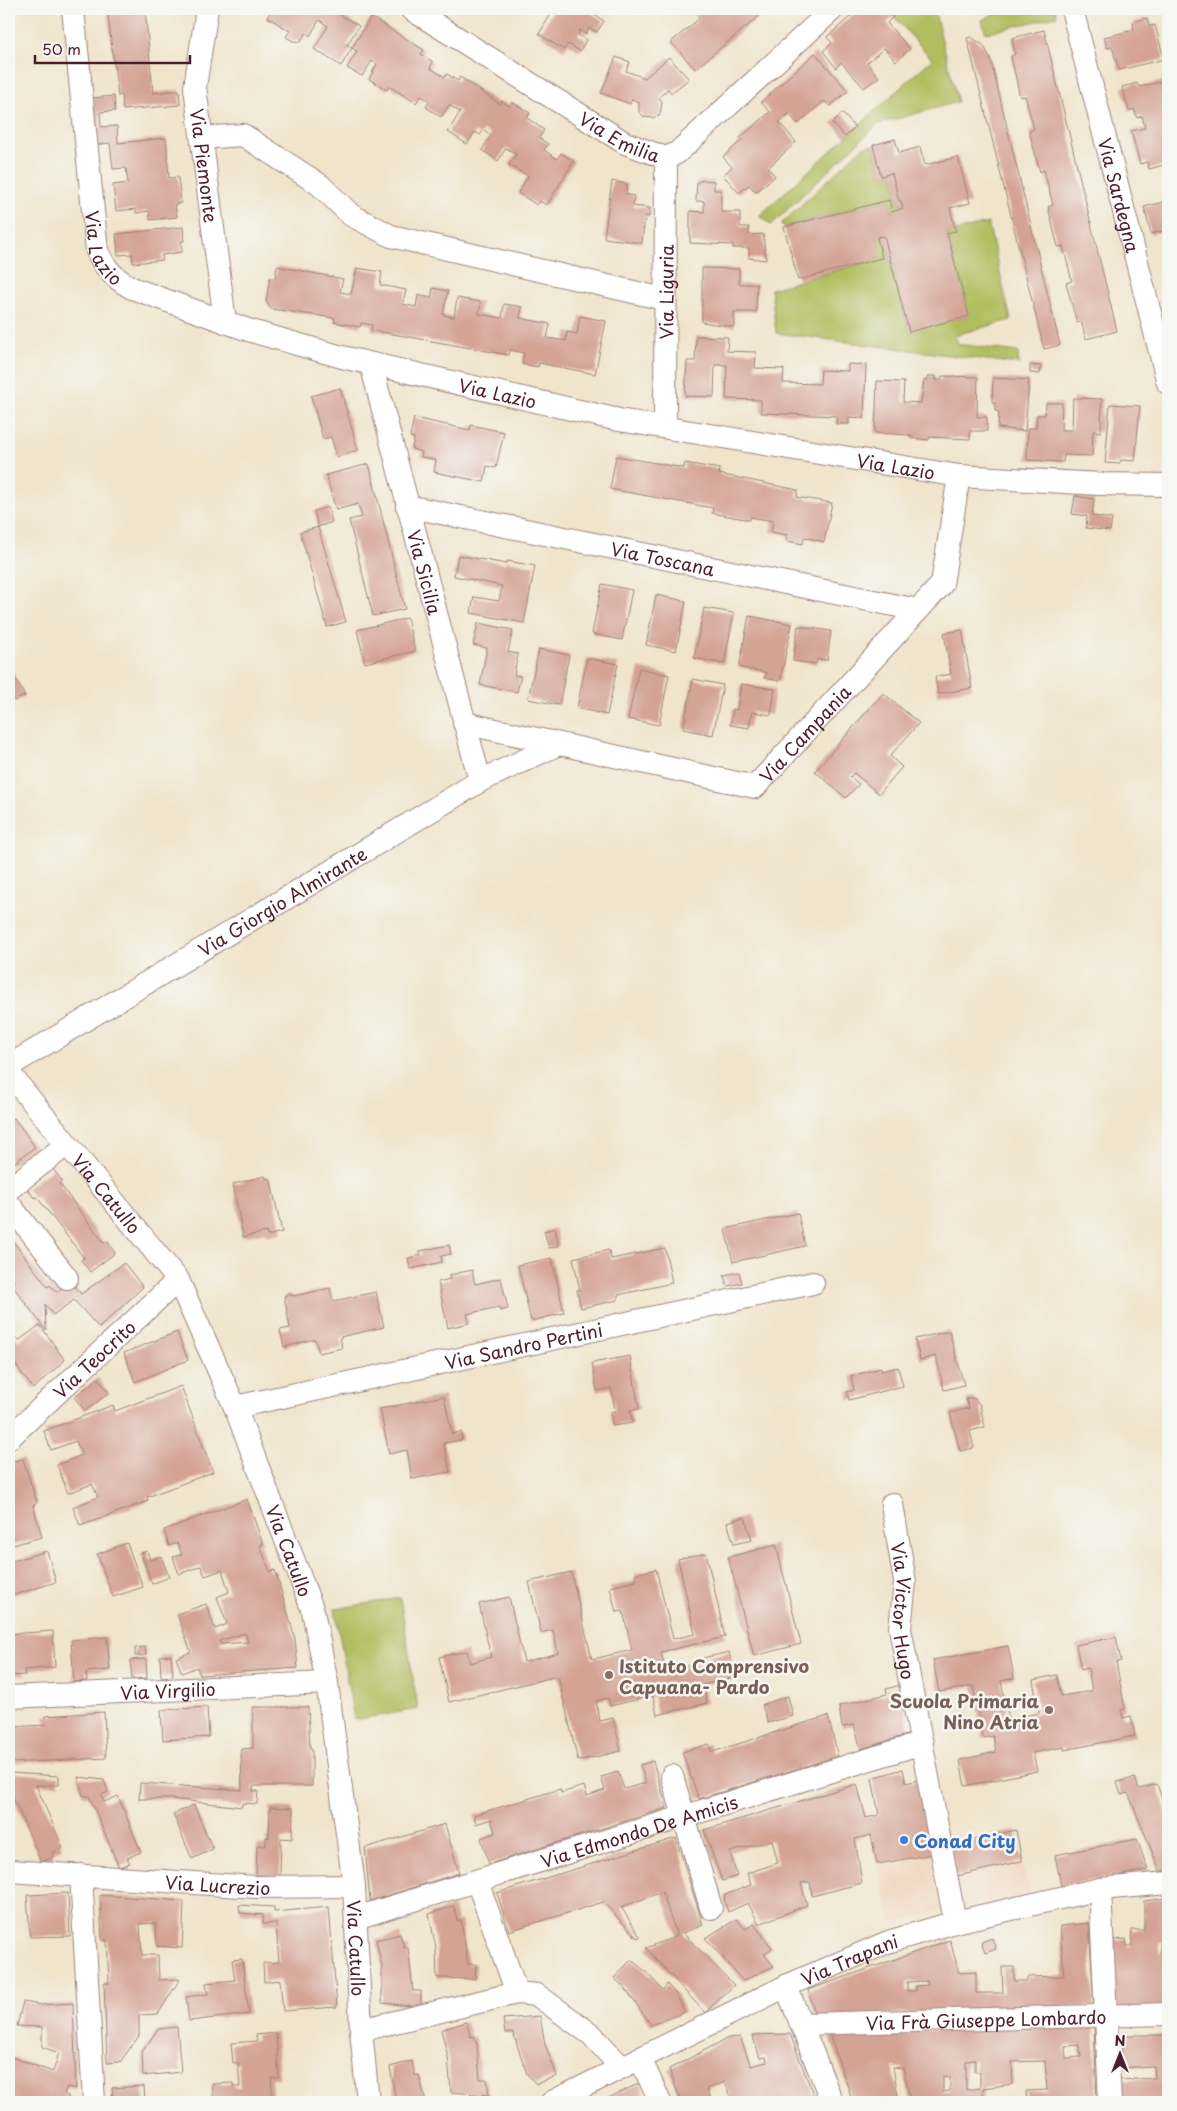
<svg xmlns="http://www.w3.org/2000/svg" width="1177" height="2111" viewBox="0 0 1177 2111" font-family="'Playpen Sans',sans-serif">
<rect width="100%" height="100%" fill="#f6f6f2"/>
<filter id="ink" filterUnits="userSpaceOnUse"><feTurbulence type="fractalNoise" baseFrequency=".02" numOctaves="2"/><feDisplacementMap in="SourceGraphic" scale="10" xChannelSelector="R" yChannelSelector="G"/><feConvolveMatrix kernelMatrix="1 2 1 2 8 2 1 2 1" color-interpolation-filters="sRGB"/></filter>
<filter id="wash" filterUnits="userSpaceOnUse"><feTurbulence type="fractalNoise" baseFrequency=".0096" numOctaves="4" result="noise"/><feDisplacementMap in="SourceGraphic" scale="20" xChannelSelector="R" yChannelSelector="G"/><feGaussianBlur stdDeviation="1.12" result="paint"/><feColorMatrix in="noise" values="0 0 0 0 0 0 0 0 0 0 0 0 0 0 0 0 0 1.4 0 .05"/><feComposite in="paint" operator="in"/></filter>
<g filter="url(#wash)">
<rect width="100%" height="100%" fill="#f0e4cb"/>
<path fill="#f1d5bd" d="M933,1854L941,1911L892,1923L877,1864Z
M1022,1861L1030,1895L963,1910L957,1876Z"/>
<path fill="#b1be5f" stroke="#7e6e45" d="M887,9H934L958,102L878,124L771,225L759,216L932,59Z
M1003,9H1055L1057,16L986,33L982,20Z
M873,145L881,176L892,173L899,201H901L903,208L892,212L889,200L784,227L781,224L863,147Z
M988,223L1011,320L955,335L958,344L1018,352L1019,364L776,333L771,289L881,258L877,237L884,236L909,331L968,316L947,233Z
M400,1598L418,1709L354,1720L335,1609Z"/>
<g id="blocks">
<path fill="#d4a394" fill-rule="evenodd" d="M107,9H145L153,93L179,90L180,105L123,110L122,95L118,96Z
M266,9H331L359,26L347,45L352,48L341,66L314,49L328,26L319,20L310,36L306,33L300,42L293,41L286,37L290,31L267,17L271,11Z
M554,9H585L604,21L597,32L589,28L586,34L580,30L578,35L586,40L580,51L568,44L564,50L539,34Z
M704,9H768L695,69L671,42L700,18L697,14Z
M859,9H885L893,17L887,23L910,49L896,61L884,48L867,63L879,77L864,88L841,62L836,68L823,51L832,43L827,37Z
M371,17L424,50L421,54L433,62L430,68L445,77L447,74L458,81L460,77L500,104L502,101L509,106L512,102L530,113L527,118L544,130L539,138L548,144L544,150L557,159L561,153L574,161L547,205L540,201L537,205L518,193L528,176L509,165L516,154L506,148L498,161L482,150L491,135L484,130L480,135L475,132L467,144L448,132L460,112L449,105L441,117L426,107L430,101L421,96L416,103L389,86L387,90L369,79L377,64L372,61L362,76L347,68L357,51L352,48Z
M1147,18L1149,26L1155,25L1164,59L1119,70L1112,47L1107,48L1104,37L1134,30L1133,22Z
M1044,30L1117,331L1086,339L1081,321L1077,323L1066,283L1072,281L1063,246L1058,247L1048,207L1053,205L1044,170L1040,172L1029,131L1034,129L1025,96L1020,97L1011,56L1015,54L1012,38Z
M971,37L983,45L990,57L1060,345L1044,349L967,38Z
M815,53L848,91L830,106L824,101L798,124L789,114L779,122L796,142L768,168L775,176L756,192L749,185L739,193L723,175L732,167L723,157L742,140L740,138L770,112L761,102Z
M616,57L630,62L626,71L645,78L669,57L689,79L671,93L668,89L659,97L662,102L660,115L652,118L644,117L639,112V102L632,99L630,104L601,93Z
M1168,76V164L1149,169L1147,162L1140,164L1131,131L1145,128L1142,116L1137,118L1134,109L1129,111L1122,87L1137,83L1139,87L1163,81L1162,78Z
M114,96L115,111L100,112L101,127L117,126L118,143L166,138L169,178L178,177L181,203L175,204L177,217L150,220L149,211L136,213V209L116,211L113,185L128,183L126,168L113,169L110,143L94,145L91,98Z
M842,113L855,127L845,137L832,123Z
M895,139L899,153L920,147L925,165L958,157L970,203L950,208L956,231L947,233L969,316L909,332L884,236L877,237L882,258L798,280L784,227L889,200L892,212L903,208L901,201H899L892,173L881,176L873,145Z
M703,180L714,181V190H721V212H740V227H749V235L763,234L766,260L749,258V248H733V245L690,243V211L704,212V201H696L697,182Z
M612,181L627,184L626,194L634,196L633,206L650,208L649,217L645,216L642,243L604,238Z
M1168,193V230L1151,234L1144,207L1164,202L1163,194Z
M183,227L184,241H181L182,252L162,255L163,260L133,263L132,254L118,255L116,234Z
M277,266L343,279L340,292L351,294L357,268L382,272L380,285L406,290L403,304L416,307L418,295L431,298L433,288L448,291L443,315L454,317L457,298L481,302L479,314L502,318L504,304L522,307L520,318L550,324L547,338L566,341L567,332L577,334L580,316L606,321L595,374L539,363L538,367L522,364L524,353L510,350L509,355L371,330L372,325L361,323L360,327L334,322L335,318L271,309L266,301L270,278L275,279Z
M702,268L739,269V284H757L756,312H734V327L702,322Z
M696,336L728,337L727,351L756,352L755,368L784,369L783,383L820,384L821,370L848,371V364L866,365L864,418L849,417V424H836L837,416L761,413V400L726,399L727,365H715L714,397L685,396L687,361H695Z
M1030,365L1041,366L1040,374L1030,373Z
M928,376H936V380H941L942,376L978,377L977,417H987V431H970V439L929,437V440L911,438V435L875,433L877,381L904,382L903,402L921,403L924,380H927Z
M993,378L1029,380L1025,431L998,428L999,412L995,411V403L992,402Z
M340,388L358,450L337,457L331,437L323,439L311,396Z
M1073,398L1102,399L1101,432L1093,431L1092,456L1064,455L1063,462L1027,460L1028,428H1036L1037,415H1045L1046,403H1062L1061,430H1072Z
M1110,404L1140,406L1135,461L1121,460L1119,464L1105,463Z
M414,418L470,430L471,425L504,432L496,468L487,466L484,482L434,472L436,460L421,457L422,452L412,449L414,438L410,437Z
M616,456L684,468L685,463L720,469L719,474L798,490L797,497L832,503L824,542L804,537L803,544L787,541V535L771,532L773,521L750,517V520L712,513L713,508L610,489Z
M369,464L405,609L373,616L349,520L362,517L358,504L336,510L326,475Z
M1075,496L1094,499L1092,516L1112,519L1110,531L1086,528L1087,516L1072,514Z
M328,507L332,522L318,527L314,511Z
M318,527L346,622L327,627L300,532Z
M458,555L506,564L507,561L535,566L524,623L471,613L474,597L499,601L502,586L454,576Z
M602,584L632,590L622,640L592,634Z
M656,595L686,601L676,651L646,645Z
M704,608L734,613L724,664L694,658Z
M749,616L792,624L780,681L764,678L767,673L739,667Z
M407,618L415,651L365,663L357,630Z
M478,623L513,630L508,652L518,654L514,675L521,676L517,692L480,685L487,648L473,645Z
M798,626L831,631L827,660L817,659L816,664L793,661Z
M962,630L972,688L938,694L935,677L951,674L944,633Z
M539,649L569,655L559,705L528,699Z
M587,658L618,664L607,715L577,708Z
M9,666L25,696L14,701L9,693Z
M639,668L669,675L659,725L628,719Z
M693,679L723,685L713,735L683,729Z
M741,684L775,689L771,715L752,712L749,728L730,725L733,709L737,710Z
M883,693L919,723L890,756L902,767L879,794L854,773L850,777L859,784L846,798L815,771Z
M14,1118L35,1147L10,1166L9,1122Z
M53,1169L62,1181L59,1183L104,1243L107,1241L115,1253L90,1272L81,1260L84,1258L36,1196L34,1198L27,1188Z
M265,1176L266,1179L270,1178L282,1232L267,1236L266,1232L243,1237L233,1184Z
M798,1213L805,1246L733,1262L725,1229Z
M555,1228L559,1246L549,1248L544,1231Z
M9,1236L48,1287L50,1285L56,1292L71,1282L81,1294L124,1263L143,1287L99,1328L74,1300L53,1315L45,1304L46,1330L11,1284L14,1282L9,1275Z
M449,1245L451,1254L441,1256L442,1262L410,1269L408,1258L421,1255L420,1251Z
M665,1248L672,1283L618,1295V1300L581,1308L577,1290H580L573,1258L609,1250L611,1259Z
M552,1258L564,1313L531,1321L518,1265Z
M472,1270L475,1284L501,1278L508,1309L500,1311L499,1307L467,1314L469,1323L448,1328L438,1282L450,1279L449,1275Z
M739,1272L742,1283L727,1286L724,1275Z
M330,1288L333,1301L376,1292L384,1327L340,1337L342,1348L319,1353L315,1339L284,1347L280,1330L290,1328L284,1296L289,1294L294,1296Z
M40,1325L65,1360L33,1389L9,1355V1335L12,1333L18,1341Z
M949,1331L964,1385L944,1390L936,1356L920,1360L915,1339Z
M177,1332L188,1360L135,1382L124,1353Z
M630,1356L639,1409L630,1410L633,1423L613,1426L610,1412L615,1411L611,1388L597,1391L592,1363Z
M898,1367L903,1386L849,1400L847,1392L854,1390L851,1376L881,1368V1371Z
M98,1378L109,1393L85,1411L74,1397Z
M181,1386L213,1472L147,1497L148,1501L80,1526L73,1507L98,1497L92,1484L68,1493L57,1465L82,1455L76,1441L51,1450L44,1431L113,1405L115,1411Z
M444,1396L452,1434L461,1432L462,1440L444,1443L450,1472L412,1479L407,1450L389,1454L380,1409Z
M974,1398L980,1405L985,1427L970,1431L974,1448L960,1451L950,1413L969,1408L966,1399Z
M23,1459L37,1503L33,1505L42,1537L9,1546V1462Z
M247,1499L263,1544L260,1545L270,1572L275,1570L289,1617L295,1639L298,1668L200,1675L197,1667L182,1673L176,1658L191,1652L177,1614L206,1604L215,1629L227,1624L217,1597L229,1592L222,1570L205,1576L201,1566L179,1574L173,1557L182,1554L177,1543L169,1546L164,1530ZM245,1633L248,1642L221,1644L219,1641Z
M745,1517L752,1540L734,1544L727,1522Z
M127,1543L143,1587L113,1597L97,1554Z
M776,1545L801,1644L754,1656L728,1557Z
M47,1551L56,1582L14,1595L9,1579V1562Z
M147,1551L150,1560L161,1556L169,1577L152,1584L141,1553Z
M706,1553L725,1637L661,1652L666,1671L704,1662L703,1658L729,1652L735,1677L703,1685L707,1703L657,1715L653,1696L610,1706L608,1698L596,1701L600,1721L613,1718L621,1751L578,1761L558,1676L449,1702L439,1657L467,1651L470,1663L491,1657L479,1604L509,1597L524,1662L558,1653L553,1630L541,1633L529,1582L571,1572L592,1659L597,1658L632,1650L623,1611L616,1612L610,1587L636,1581L635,1574L656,1569L673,1639L695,1634L678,1559Z
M53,1631L55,1667L24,1670L25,1675L9,1676V1634Z
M107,1637L110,1670L86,1672L87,1681L74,1682L71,1640Z
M1116,1637L1121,1661L1116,1662L1125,1709L1121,1710L1123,1718L1131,1716L1135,1736L1064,1750V1747L1033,1753L1037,1771L965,1786L960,1760L996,1752L993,1736L983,1738L973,1686L939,1692L933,1660L1008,1646L1014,1678L1001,1681L1009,1719L1039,1713L1033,1680L1057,1675L1061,1696L1092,1691L1088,1668L1081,1670L1076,1645Z
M145,1647L146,1655L135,1656V1648Z
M171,1655L173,1676L161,1677L160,1656Z
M146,1659L147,1678L132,1679L130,1660Z
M901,1685L910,1734L861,1749L854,1725L842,1727L839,1706L887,1694L886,1689Z
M788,1696L793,1716L768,1723L762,1705Z
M207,1707L209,1737L163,1740L161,1710Z
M253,1707H308L310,1749H312V1786H253V1791H258L257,1804L242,1803V1807L171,1799H139L140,1783L242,1790L241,1749L253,1748Z
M104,1712L106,1758L9,1763V1727L46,1725L45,1716Z
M828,1716L838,1756L699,1799L682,1752L709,1744L712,1752Z
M653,1761L667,1808L489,1864L481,1838L495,1833L491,1819L476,1824L474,1815L560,1789L561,1793L584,1786L587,1796L605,1790L601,1777L618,1772L624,1789L646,1783L640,1765Z
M903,1769L906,1783L919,1780L933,1854L877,1864L871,1835L855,1839L862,1883L812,1896L810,1882L801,1883L807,1905L759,1924L748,1903L728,1912L724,1900L725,1895L751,1885L747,1873L778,1863L772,1840L730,1852L737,1876L722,1881L704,1830L857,1784L866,1818L879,1815L872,1778Z
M9,1773L59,1776V1785H36L63,1848L52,1853L54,1857L41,1862L9,1788Z
M78,1777L104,1780L108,1792L101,1795L104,1802L118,1796L141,1852L127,1858L130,1863L119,1867L89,1796H83Z
M1135,1778L1139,1789L1157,1784L1168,1817V1870L1160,1871L1128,1793L1121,1795L1117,1782Z
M194,1805L213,1849L192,1859L173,1814Z
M270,1807L293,1808L292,1839L281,1838L280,1876H256L257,1845L266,1846V1837L269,1838Z
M445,1824L459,1873L370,1901L365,1848Z
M1016,1830L1022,1861L957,1876L950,1845Z
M676,1838L703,1925L683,1933L734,1985L705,2013L646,1948L677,1936L662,1892L621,1907L640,1937L637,1938L603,1902L509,1931L497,1893Z
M1137,1839L1148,1870L1061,1886L1055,1855Z
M68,1893L70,1936L30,1937L27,1895Z
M100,1895L184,1901L182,1948L157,1946L156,1923L140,1924L142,1955H158L159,1980L180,1979L158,2014L139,2015V2036L120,2062L107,2063L104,1983H109L107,1940H102Z
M1168,1898V1943H1160V1953H1168V2007L1115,2008L1113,1940L1126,1939L1127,1946H1132L1131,1930H1144V1901Z
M239,1905L274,1907V1912L329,1907L337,2007L283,2011L280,1980L264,1982L263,1963L279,1962L276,1923L263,1924V1915L240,1913Z
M454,1906L457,1921L461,1920L468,1964H476L475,1979L437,1978L436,1948L429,1914Z
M737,1919L745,1929L754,1924L772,1948L764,1954L774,1966L743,1981L705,1938Z
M1089,1923L1094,2006L816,2017L808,1990L950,1940L959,1973L976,1972V1993H1003L1002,1967H1014V1981H1027V1977L1064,1976L1060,1926ZM927,1981L928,1985L916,1986V1991H907V1982Z
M400,1934L404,1947H408L413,1991H421V2007L382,2003V1967L376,1940Z
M992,1938L996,1949L985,1953L981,1942Z
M242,1959L249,2014L189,2021L186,1997L208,1994L206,1983L235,1980L232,1960Z
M631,1960L644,1970L663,1990L667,1984L676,1994L685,2012L651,2025L625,1988L614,1978Z
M23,2002L41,2005L73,2003L76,2089L67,2087L64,2094L68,2096L69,2102H9V2056L53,2072L59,2053L42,2047V2027L17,2026Z
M540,2016L545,2044L557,2076L536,2084L527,2074L513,2033H505L503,2019Z
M466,2022L471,2037L474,2036L477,2045L480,2079H487L489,2095L451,2092L448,2057L441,2030Z
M1094,2025L1097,2102H1027L1026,2091L1047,2090L1045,2061L1012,2062L1013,2084L983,2088V2102H911L903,2068L893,2067L899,2102H853L829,2034ZM1079,2045L1081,2057L1066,2058L1065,2046ZM975,2060V2072H980V2088L966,2090V2061ZM943,2076L950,2077V2091L943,2092Z
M177,2027L181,2072L143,2076L142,2052L158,2029Z
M1166,2029H1168V2093H1165L1166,2102H1120L1119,2080L1155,2078L1154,2066L1119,2068L1118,2054L1122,2053L1121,2035H1167Z
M276,2033L279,2078H271L273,2102H214L212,2084L233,2083V2087H240L238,2063H233L231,2043L257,2041L256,2035Z
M790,2034L816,2102H732L725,2082L707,2089L711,2099L707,2102H681L669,2069L728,2038L740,2037L751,2066L767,2062L766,2057L760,2058L752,2035Z
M412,2061L415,2075H419L426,2102H396L390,2067Z
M640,2083L648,2102H600Z
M144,2086L145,2102H113L112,2088Z"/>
</g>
</g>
<g filter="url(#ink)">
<use href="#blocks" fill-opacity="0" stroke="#9d827b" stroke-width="1"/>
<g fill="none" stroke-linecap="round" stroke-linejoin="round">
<defs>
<g id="minor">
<path id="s1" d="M73,9L97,251C105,269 114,278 132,288L248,330L342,357L619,420L959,476L1100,484L1168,485"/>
<path id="s2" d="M207,9L195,87L225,322"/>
<path id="s3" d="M411,9L625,143L666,158L677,153L833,9"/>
<path id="s4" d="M1072,9L1168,383"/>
<path d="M202,138L243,135L320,185L351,215L391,236L664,299"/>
<path id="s5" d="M371,364L480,781"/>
<path id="s6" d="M665,427L666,158"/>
<path id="s7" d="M407,506L918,610"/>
<path id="s8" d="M464,723L755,787L942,584L959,476"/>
<path id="s9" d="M9,1066L480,781L559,744"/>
<path id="s10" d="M9,1073L178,1280L235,1407L313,1611L327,1683L354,1886L361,2030L368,2102"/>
<path d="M9,1189L66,1145"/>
<path d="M9,1204L67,1278"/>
<path id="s11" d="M235,1407L813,1283"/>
<path id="s12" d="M9,1438L178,1280"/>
<path id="s13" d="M892,1504L905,1582L900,1628L955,1922"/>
<path id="s14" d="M9,1697L327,1683"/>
<path d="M672,1776L711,1908"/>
<path id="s15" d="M9,1871L256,1887L354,1886"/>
<path d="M81,1875L94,2102"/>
<path d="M477,1881L517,1993L537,1995L592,2035L621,2067"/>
<path d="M1100,1889L1110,2102"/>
<path id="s16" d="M356,1918L922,1743"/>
<path d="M786,1986L832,2102"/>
<path id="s17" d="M802,2024L1168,2014"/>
<path d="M361,2030L517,1993"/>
<path d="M640,2058L660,2102"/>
<path id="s18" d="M552,2102L786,1986L888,1942L955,1922L1100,1889L1168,1883"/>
</g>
</defs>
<use href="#minor" stroke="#9d827b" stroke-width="24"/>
<use href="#minor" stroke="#fff" stroke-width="22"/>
</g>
</g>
<g fill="#8d6e63" stroke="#f6f6f2" stroke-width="2">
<circle cx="609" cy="1675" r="5"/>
<circle cx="1049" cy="1710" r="5"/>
</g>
<circle fill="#3f7fe0" stroke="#f6f6f2" stroke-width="2" cx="904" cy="1840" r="5"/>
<g text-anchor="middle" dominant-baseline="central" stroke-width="5" stroke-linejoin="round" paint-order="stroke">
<g font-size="18" fill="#4a1f2b" stroke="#f6f6f2">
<text stroke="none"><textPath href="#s3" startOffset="245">Via Emilia</textPath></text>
<text stroke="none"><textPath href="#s2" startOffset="158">Via Piemonte</textPath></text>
<text stroke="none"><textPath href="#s4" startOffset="192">Via Sardegna</textPath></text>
<text stroke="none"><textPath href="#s1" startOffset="242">Via Lazio</textPath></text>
<text stroke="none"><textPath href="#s6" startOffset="135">Via Liguria</textPath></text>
<text stroke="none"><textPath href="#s1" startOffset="676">Via Lazio</textPath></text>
<text stroke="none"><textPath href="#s1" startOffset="1081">Via Lazio</textPath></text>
<text stroke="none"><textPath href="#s7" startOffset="261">Via Toscana</textPath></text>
<text stroke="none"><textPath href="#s5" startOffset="215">Via Sicilia</textPath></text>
<text stroke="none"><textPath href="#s8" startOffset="371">Via Campania</textPath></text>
<text stroke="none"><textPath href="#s9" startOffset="319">Via Giorgio Almirante</textPath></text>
<text stroke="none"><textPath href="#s10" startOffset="155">Via Catullo</textPath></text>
<text stroke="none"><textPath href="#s11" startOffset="295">Via Sandro Pertini</textPath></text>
<text stroke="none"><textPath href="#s12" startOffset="116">Via Teocrito</textPath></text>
<text stroke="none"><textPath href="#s10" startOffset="560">Via Catullo</textPath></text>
<text stroke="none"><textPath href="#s13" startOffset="108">Via Victor Hugo</textPath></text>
<text stroke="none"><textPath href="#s14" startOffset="159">Via Virgilio</textPath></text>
<text stroke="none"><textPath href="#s16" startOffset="296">Via Edmondo De Amicis</textPath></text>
<text stroke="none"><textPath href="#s15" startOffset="209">Via Lucrezio</textPath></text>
<text stroke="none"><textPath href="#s10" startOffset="965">Via Catullo</textPath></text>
<text stroke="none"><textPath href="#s18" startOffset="330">Via Trapani</textPath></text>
<text stroke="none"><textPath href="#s17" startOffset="184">Via Frà Giuseppe Lombardo</textPath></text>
</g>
<g font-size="18" font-weight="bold" fill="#785e54" stroke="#f6f6f2" text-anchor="start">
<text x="619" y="1665">Istituto Comprensivo<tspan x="619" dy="21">Capuana- Pardo</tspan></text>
<text x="1039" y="1700" text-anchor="end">Scuola Primaria<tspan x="1039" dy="21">Nino Atria</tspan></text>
</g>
<g font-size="18" font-weight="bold" fill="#366cbe" stroke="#f6f6f2" text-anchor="start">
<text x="914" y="1840">Conad City</text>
</g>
</g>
<rect width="1177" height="2111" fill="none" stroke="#f6f6f2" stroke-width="30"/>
<g transform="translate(1120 2054)" stroke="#f6f6f2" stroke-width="4" paint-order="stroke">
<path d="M0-4L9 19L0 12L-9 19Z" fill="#4a1f2b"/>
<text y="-8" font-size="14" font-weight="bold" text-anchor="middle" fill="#4a1f2b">N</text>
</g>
<path d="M35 55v8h155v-8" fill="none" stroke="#4a1f2b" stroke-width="2.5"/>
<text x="42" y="55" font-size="15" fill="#4a1f2b" stroke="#f6f6f2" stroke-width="4" paint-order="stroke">50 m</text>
</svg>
